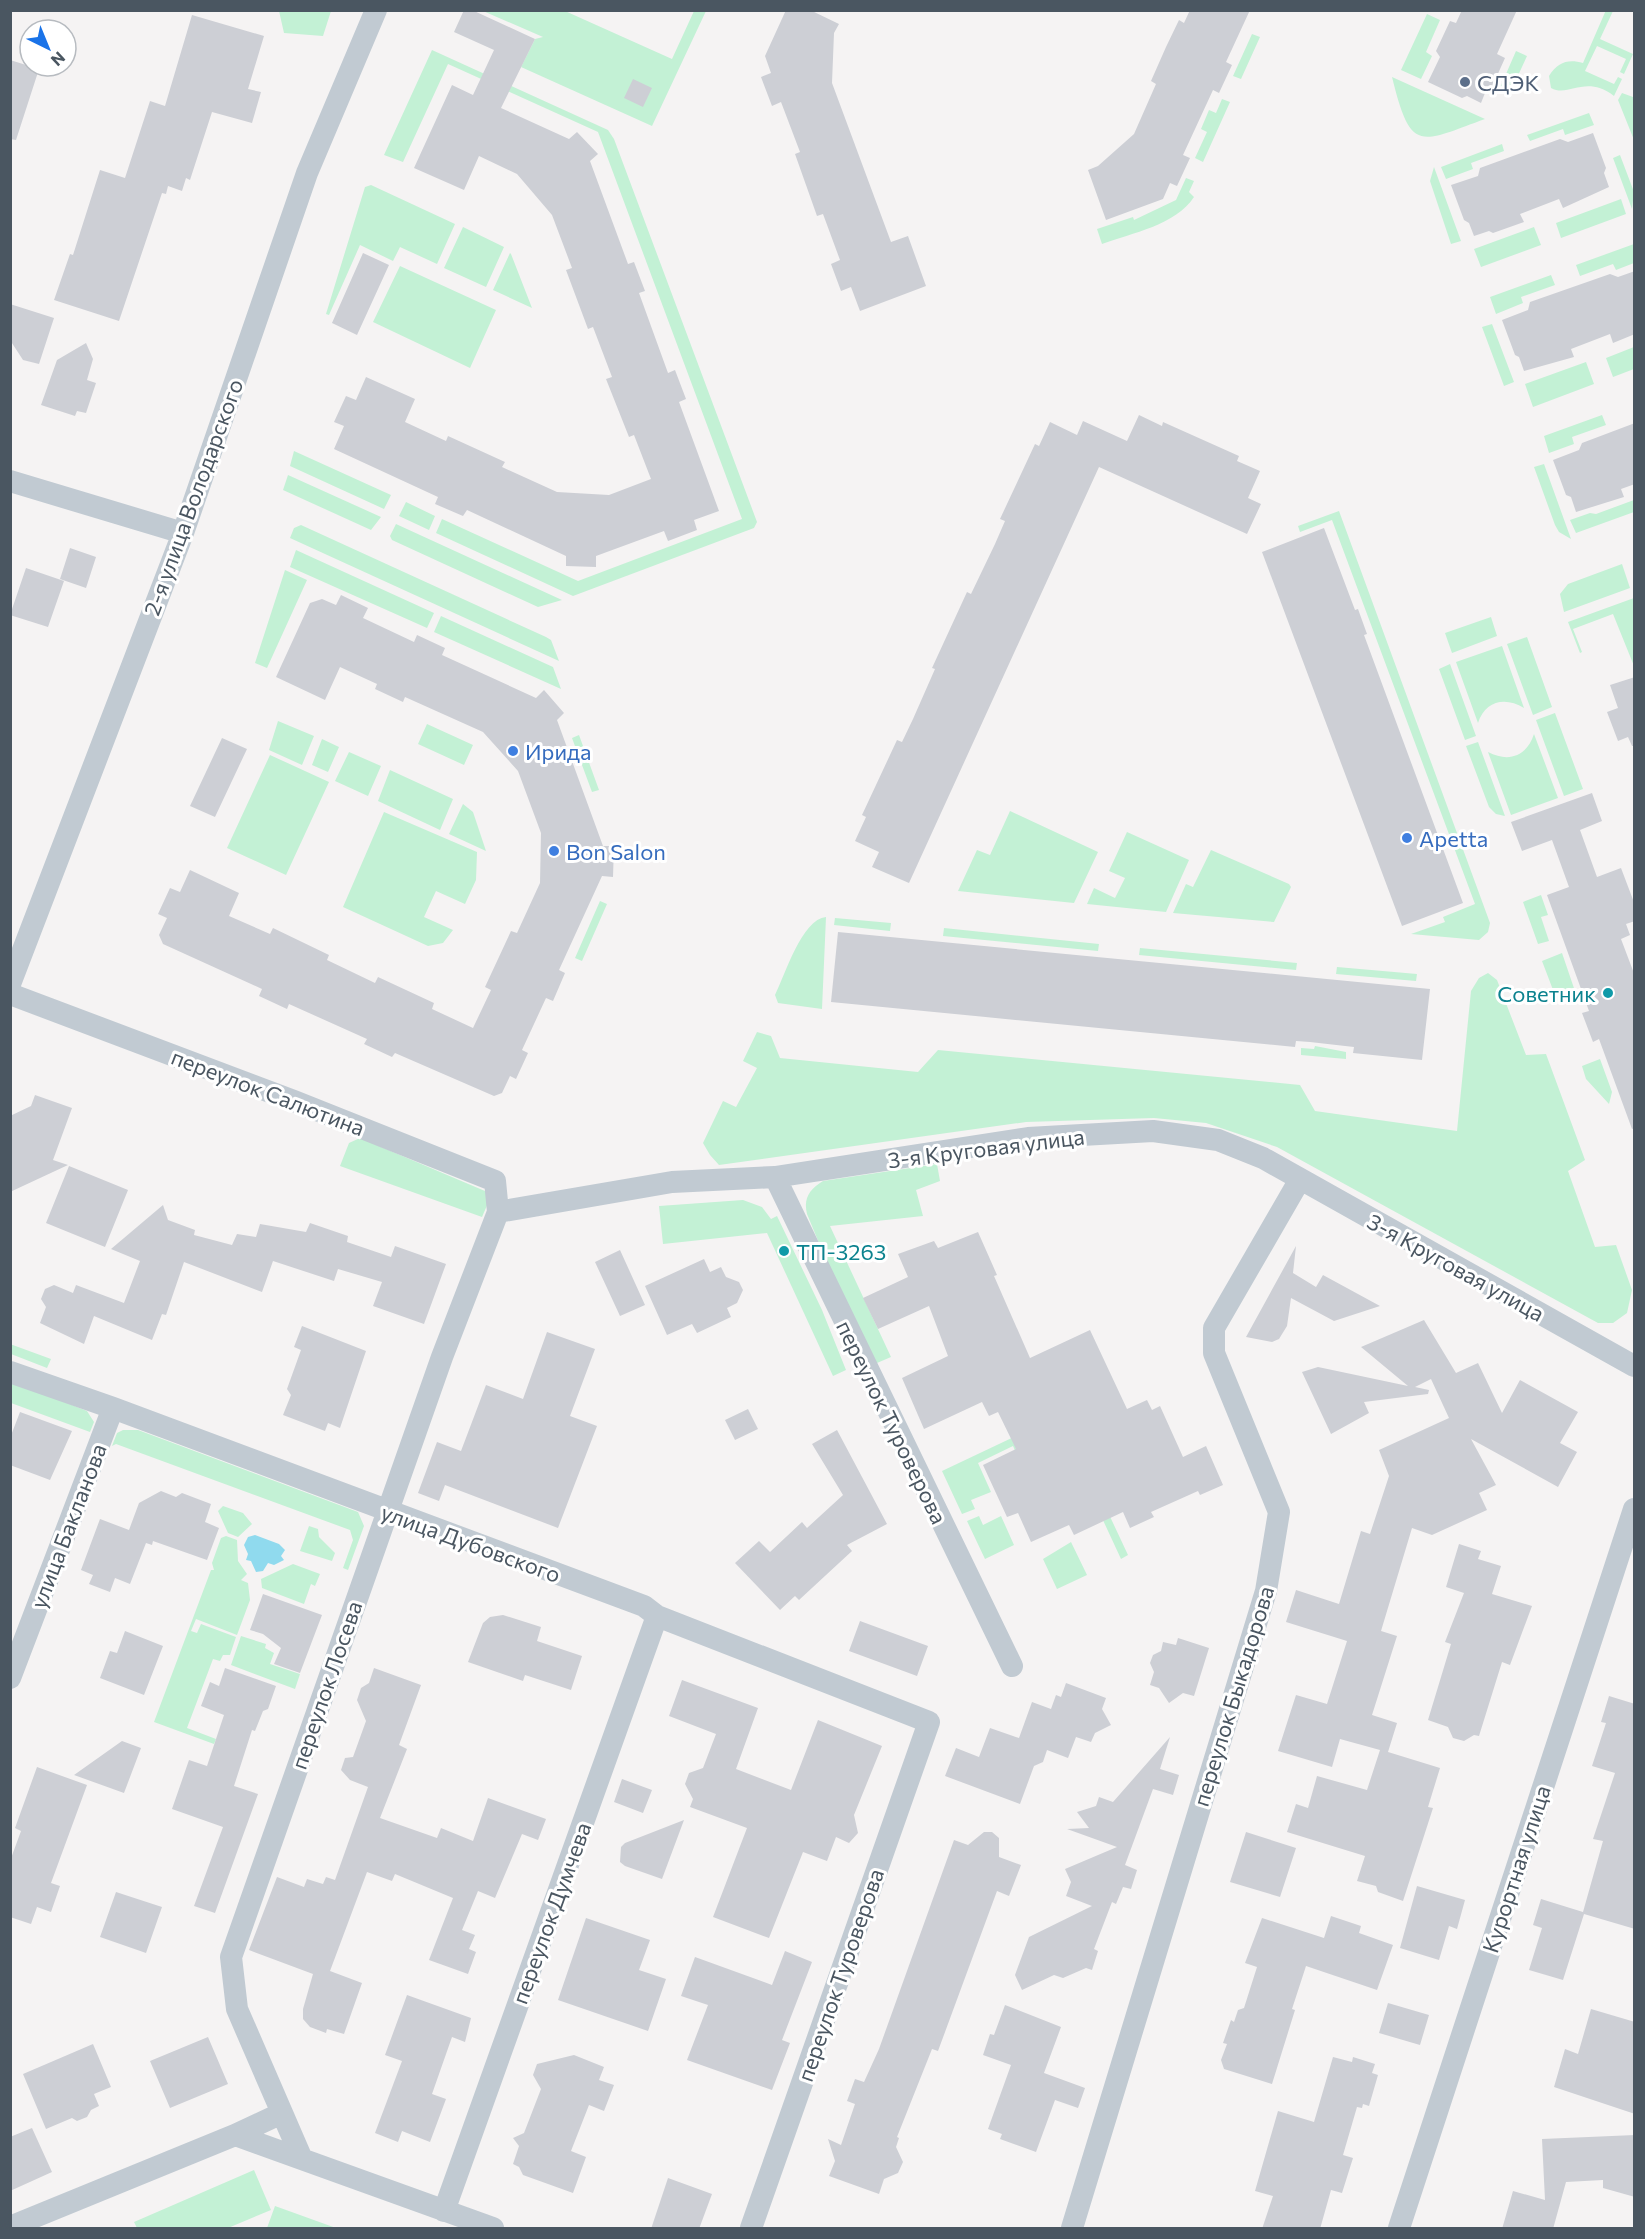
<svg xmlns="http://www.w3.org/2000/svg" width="1645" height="2239" viewBox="0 0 1645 2239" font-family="Commissioner,sans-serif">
<rect width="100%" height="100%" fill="#f5f3f3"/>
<path fill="#c3f1d5" d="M1606,10L1613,11L1600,39L1633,54L1624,74L1620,72L1626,59L1597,46L1585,71L1614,84L1618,77L1622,79L1614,96C1585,74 1569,98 1551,88L1549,76C1558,62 1568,59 1583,63Z
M279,11V10L331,11L323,36L284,33Z
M483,11H565L672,59L694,11H706L652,126L521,67L535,39L543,37Z
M1427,14L1440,20L1426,52L1432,56L1421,79L1401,70Z
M1252,34L1260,37L1241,79L1233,76Z
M432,50L608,130L614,139L757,522L754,528L573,596L436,533L442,519L578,581L742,519L598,132L448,64L403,162L384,155Z
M1516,51L1527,56L1509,95L1499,90Z
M1392,77L1485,119C1419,143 1411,154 1392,77Z
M1622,93L1633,97L1634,95V140L1618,100Z
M1222,99L1230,102L1203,162L1195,158L1207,132L1201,129L1209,110L1216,113Z
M1589,113L1594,125L1565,135L1563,129L1530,141L1527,135Z
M1502,144L1504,151L1471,163L1473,169L1446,179L1441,167Z
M1620,155L1634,192L1632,209L1613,158Z
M1434,167L1461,241L1451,244L1430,181Z
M1186,178L1194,181L1189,192L1194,197C1176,225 1132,233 1102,244L1097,229L1133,217L1134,220L1176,200Z
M371,185L455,224L437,264L400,247L393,261L360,245L329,315L326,314L365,187Z
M1621,199L1626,214L1561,238L1556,223Z
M463,227L504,247L486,287L444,268Z
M1534,227L1541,245L1481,267L1474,249Z
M1634,244V263L1616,270L1613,264L1580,276L1576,265Z
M510,253L511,254L532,308L493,290Z
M400,266L496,310L470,368L373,322Z
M1551,275L1555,285L1521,297L1523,303L1496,314L1490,297Z
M1492,324L1514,382L1504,386L1482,327Z
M1634,347V369L1613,377L1606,358Z
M1586,362L1594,384L1533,407L1525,384Z
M1602,415L1606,425L1572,437L1574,444L1549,453L1544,436Z
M294,451L391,495L384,509L290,466Z
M1544,464L1571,539L1559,532L1555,525L1534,467Z
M288,475L381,517L371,530L283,490Z
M1634,500V512L1576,533L1570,520L1590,513L1596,514Z
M406,502L435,516L429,530L399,516Z
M1339,511L1490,923L1488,932L1479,940L1411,934L1445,922L1443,917L1475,904L1332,520L1300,532L1298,526Z
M396,524L562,600L538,607L392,540L390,536Z
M301,525L546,637L551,640L559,661L290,538L294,528Z
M296,550L434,613L427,628L290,567Z
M1622,564L1630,588L1564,612L1560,594L1568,584Z
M285,570L307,580L267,668L255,663Z
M1634,598V666L1613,614L1573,629L1582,652L1580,653L1568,622Z
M441,616L553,667L561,689L434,632Z
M1491,617L1497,636L1452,653L1445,633Z
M1527,637L1552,707L1533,715L1507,644Z
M1502,646L1524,708C1505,696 1485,701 1478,723L1456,662Z
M1450,664L1476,736L1465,740L1439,669Z
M1555,713L1583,789L1564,796L1536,720Z
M278,721L314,736L302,765L269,750Z
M427,724L473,745L464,765L418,744Z
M1534,734L1558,798L1511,815L1488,752C1509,763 1527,756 1534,734Z
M579,735L599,790L592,792L572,738Z
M322,739L339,747L328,772L312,765Z
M1478,742L1505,816L1496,814L1489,807L1466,746Z
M349,752L381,766L368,796L335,781Z
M270,755L329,782L286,875L227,848Z
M390,770L453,799L440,830L378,801Z
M463,804L473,812L486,851L449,834Z
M1010,811L1098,852L1074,903L958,891L977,850L990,855Z
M384,812L477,852L476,880L465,904L436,891L424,917L453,930L443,943L428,946L343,907Z
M1127,832L1189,860L1166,912L1087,904L1094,888L1115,898L1125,878L1109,871Z
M1211,850L1289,884L1291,887L1274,922L1173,913L1186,884L1193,887Z
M1541,895L1548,915L1541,917L1549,941L1538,944L1523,902Z
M600,901L607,904L582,961L575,958Z
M826,917L822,1009L778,1003L775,995C785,975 802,919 826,917Z
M835,918L891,923L890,931L834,925Z
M944,928L1099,944L1098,951L943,936Z
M1140,948L1297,963L1296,970L1139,955Z
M1562,953L1577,997L1558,1003L1542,961Z
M1337,967L1417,974L1416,981L1336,974Z
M1488,973L1497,980L1526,1055L1546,1054L1585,1160L1568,1171L1595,1247L1616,1245L1632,1290L1627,1313L1613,1323H1598L1277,1147L1206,1123L1154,1118L1026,1122L719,1165L710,1155L703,1143L723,1101L736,1107L757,1068L743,1061L757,1032L771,1036L780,1058L918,1072L938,1050L1300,1085L1315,1111L1457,1131L1471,991L1479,978Z
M1315,1046L1346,1052V1059L1301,1055V1048L1314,1049Z
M1600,1059L1612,1092L1609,1104L1586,1079L1582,1066Z
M360,1138L492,1194L482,1217L340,1166L349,1143Z
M937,1164L940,1181L916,1190L923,1216L830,1226L891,1357L870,1366L807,1214C803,1198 810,1189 823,1181Z
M743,1200L762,1207L771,1219L777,1216L822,1310L846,1370L833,1376L767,1233L663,1244L659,1206Z
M10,1344L51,1359L47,1368L11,1354Z
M10,1380L87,1411L94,1422L90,1432L11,1403Z
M1062,1414L1128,1555L1121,1559L1064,1436L1018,1457L1013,1446L978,1463L991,1492L971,1500L975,1509L962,1514L942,1471Z
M123,1430H138L358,1512L364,1526L348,1570L343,1568L353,1540L350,1530L116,1444L112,1446L117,1433Z
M223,1506L243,1513L252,1524L238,1537L228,1533L218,1511Z
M979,1516L983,1525L1001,1516L1014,1545L985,1559L967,1521Z
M309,1526L318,1529L319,1537L335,1553L332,1561L300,1551Z
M226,1536L237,1540L238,1561L247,1574L241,1580L248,1583L250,1600L237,1635L196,1619L191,1631L197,1633L201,1624L236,1637L230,1655H223L220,1661L213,1659L187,1728L216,1739L214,1744L154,1722L211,1570H214L212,1563L221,1538Z
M1071,1542L1087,1575L1057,1589L1043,1559Z
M293,1564L320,1574L315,1586L311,1584L304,1604L262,1588L261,1579Z
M241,1636L266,1644L265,1648L274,1653L270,1664L300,1674L295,1689L231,1665Z
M254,2170L271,2210L228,2228H137L134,2222Z
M275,2206L336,2228H267Z"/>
<path fill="#90daee" d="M255,1535L279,1544L285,1550L281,1556L284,1560L274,1565L268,1563L263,1571L256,1572L251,1561L246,1560L248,1554L244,1545L248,1537Z"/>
<path fill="#cdcfd5" d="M464,10H472L535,39L501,108L569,139L577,132L598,154L590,161L628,264L634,262L645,291L639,293L668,373L675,370L686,399L679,402L719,511L694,520L697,530L668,541L664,531L596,556V567L566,566V556L467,510L463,516L435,504L438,497L334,449L344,426L334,422L346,396L356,400L366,377L415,399L405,422L446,441L448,436L505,462L502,467L557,492L609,495L651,479L634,435L629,437L606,379L612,377L593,327L588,329L566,270L572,268L552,215L517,174L479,156L464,190L414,168L452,85L473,95L494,50L454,32Z
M786,10H810L839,24L834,33L832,83L891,242L908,236L926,286L860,311L851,287L841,291L831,264L840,260L823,214L817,216L795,154L800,152L781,102L772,106L761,77L771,73L765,56Z
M1190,10H1250L1226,62L1232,65L1219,93L1213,90L1183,155L1190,158L1177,186L1170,183L1163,199L1106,220L1088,170L1098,166L1134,134L1156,84L1151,81L1166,47L1179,20L1184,23Z
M1462,10H1517L1497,54L1505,58L1492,87L1487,88L1481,103L1467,96L1462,98L1428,82L1440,57L1436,51L1450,21L1456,23Z
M192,15L264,36L248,89L261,92L252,123L212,112L190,180L186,178L182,191L168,186L166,194L162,193L119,321L54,300L70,254L73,255L100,170L125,178L150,101L165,106Z
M10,60L39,69L16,140L10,139Z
M633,79L652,88L643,107L624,98Z
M1593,133L1606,168L1604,173L1609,187L1563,208L1559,199L1520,214L1524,222L1493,233L1489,231L1474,236L1469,223L1464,220L1451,185L1478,176L1480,168L1560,139L1568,142Z
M363,253L389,265L357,335L332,323Z
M1635,271V334L1613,343L1610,334L1571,349L1574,357L1524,371L1519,357L1515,355L1502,320L1528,310L1530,302L1610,274L1618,277Z
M10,304L54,318L39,364L23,360L10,340Z
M86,343L93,359L87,380L96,383L86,413L77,411L75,416L41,405L57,360Z
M1139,415L1162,426L1163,422L1239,456L1237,461L1260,471L1248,498L1261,504L1247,534L1099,467L909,883L872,867L879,852L855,841L866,817L862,815L897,740L902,742L913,719L935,669L932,668L967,592L971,594L995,544L1005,521L1000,519L1035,444L1039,446L1050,422L1077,435L1083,421L1127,441Z
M1635,423V484L1621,489L1624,497L1576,512L1571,497L1566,495L1553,460L1579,450L1582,443Z
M1324,528L1355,610L1358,609L1367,634L1364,635L1463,903L1402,926L1262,552Z
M70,548L96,557L86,588L60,579Z
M26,568L64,581L48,627L10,615Z
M341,595L368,608L363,618L414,642L417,635L445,648L442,655L536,698L544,690L564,713L557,720L603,846H614L613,877L602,876L559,970L565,973L553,1001L546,998L522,1050L528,1053L516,1079L510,1076L502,1093L494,1096L395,1053L392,1057L364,1044L367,1039L289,1004L287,1009L259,996L262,989L163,944L159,935L167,918L158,914L170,888L180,892L190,870L239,893L229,916L270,934L273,928L329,955L327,960L375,983L378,977L434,1003L432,1009L473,1028L491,990L485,987L511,931L517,933L540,883L541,833L518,771L483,732L405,697L403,702L375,689L377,684L340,667L325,700L276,677L310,603L322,599L336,605Z
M1635,677V746H1632L1628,737L1618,741L1607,712L1618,708L1610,685Z
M222,738L247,749L215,817L190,806Z
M1592,793L1602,821L1580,830L1597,877L1621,868L1635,905V921L1626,924L1630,935L1621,939L1635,976V1128L1632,1129L1599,1039L1593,1042L1582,1013L1589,1011L1547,895L1569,887L1552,840L1522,851L1511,822Z
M838,932L1430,989L1422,1060L1353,1053L1354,1047L1310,1042L1296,1041L1295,1047L831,1002Z
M35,1095L72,1108L53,1160L68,1165L10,1192V1116L31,1106Z
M69,1166L128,1190L105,1247L46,1223Z
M163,1205L168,1220L195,1230L194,1235L232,1245L237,1234L256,1237L260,1224L306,1232L310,1223L348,1236L347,1242L391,1257L395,1246L446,1264L424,1324L373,1306L382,1282L338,1269L334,1281L273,1261L262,1292L184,1262L166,1315L162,1314L152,1340L94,1316L84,1344L40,1323L46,1307L41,1299L45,1289L54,1285L73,1293L76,1285L124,1303L140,1261L111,1249Z
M978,1232L997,1275L994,1276L1030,1358L1090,1330L1127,1409L1147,1400L1152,1410L1160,1406L1183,1457L1206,1446L1223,1485L1200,1495L1198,1491L1151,1512L1154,1517L1130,1528L1123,1512L1074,1535L1069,1525L1031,1542L1018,1513L1007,1517L983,1465L1016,1449L998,1412L989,1416L982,1402L924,1429L902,1378L948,1356L929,1306L878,1329L863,1298L908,1277L898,1254L934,1241L938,1248Z
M1296,1246L1293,1273L1316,1287L1323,1275L1380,1306L1334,1321L1291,1298L1287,1326L1279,1339L1272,1342L1246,1337Z
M620,1250L645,1305L620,1316L595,1262Z
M704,1259L710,1272L721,1267L726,1277L739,1282L743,1290L737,1303L727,1308L731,1317L697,1333L692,1324L667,1335L645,1286Z
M1424,1320L1456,1373L1478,1363L1502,1413L1520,1380L1578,1412L1560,1443L1577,1452L1558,1487L1471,1439L1496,1485L1479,1493L1487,1510L1432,1535L1412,1528L1381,1631L1397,1636L1372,1715L1397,1723L1388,1752L1440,1768L1428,1807L1433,1808L1403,1901L1378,1892L1376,1886L1357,1881L1365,1856L1287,1832L1296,1804L1308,1808L1317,1776L1367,1790L1380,1750L1340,1739L1332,1767L1278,1751L1296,1695L1327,1704L1347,1641L1286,1622L1296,1590L1339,1604L1361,1531L1370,1534L1389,1476L1379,1450L1449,1418L1431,1379L1415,1387L1429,1390L1428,1394L1364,1402L1369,1413L1331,1434L1302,1372L1318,1367L1408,1386L1361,1347Z
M302,1326L366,1351L340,1428L328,1423L325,1431L283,1415L291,1395L287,1389L301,1350L294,1347Z
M547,1332L595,1349L570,1416L597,1426L558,1528L445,1485L439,1501L418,1493L437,1442L461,1451L486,1385L523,1399Z
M748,1409L758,1429L735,1440L725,1420Z
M20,1412L72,1431L50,1480L10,1465V1438Z
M837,1430L887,1524L847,1545L852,1551L799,1600L795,1596L780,1610L735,1563L759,1541L770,1552L802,1522L807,1528L843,1495L812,1444Z
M161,1491L176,1497L182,1493L211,1504L205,1522L219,1528L207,1560L153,1541L152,1545L146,1543L130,1584L115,1578L110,1592L89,1584L93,1575L81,1570L100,1519L129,1530L139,1503Z
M1459,1544L1481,1551L1478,1559L1501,1566L1492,1594L1532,1606L1510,1665L1502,1662L1479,1736L1474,1735L1464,1741L1453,1738L1448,1727L1428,1720L1451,1644L1445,1642L1464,1593L1446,1587Z
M263,1594L322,1615L300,1673L274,1664L281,1648L263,1634L250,1630Z
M503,1615L541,1627L537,1641L582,1656L571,1690L525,1675L523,1681L468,1662L483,1623L490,1617Z
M860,1621L928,1646L917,1676L849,1651Z
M125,1631L163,1646L144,1695L100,1678L110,1651L117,1653Z
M1178,1638L1209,1648L1194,1696L1183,1693L1169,1703L1159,1688L1150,1685L1154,1672L1150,1663L1153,1655L1161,1651L1163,1642L1176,1645Z
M225,1668L276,1686L268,1709L263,1711L255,1731L252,1730L234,1786L258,1794L215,1913L194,1906L223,1827L172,1809L189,1760L207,1766L224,1715L201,1706L210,1682L219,1686Z
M374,1668L421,1685L399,1745L407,1749L380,1818L437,1838L441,1828L473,1841L488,1798L546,1819L538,1840L522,1834L495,1898L478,1891L462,1930L475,1935L469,1949L476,1952L468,1974L429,1960L453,1898L395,1874L392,1881L367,1872L330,1971L362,1983L344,2034L327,2029L326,2033L310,2027L303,2019V2009L313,1974L249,1950L277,1877L304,1887L307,1879L323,1884L326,1877L335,1880L368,1787L350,1780L341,1770L345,1758L353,1757L366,1721L357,1700L361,1688L369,1683Z
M682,1680L758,1708L736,1769L791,1790L818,1720L882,1746L854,1815L858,1833L849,1843L836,1837L827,1861L803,1852L769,1938L713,1917L747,1828L690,1807L693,1799L685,1784L689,1773L703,1768L716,1734L669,1716Z
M1066,1683L1106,1698L1102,1709L1111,1725L1095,1733L1091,1742L1076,1737L1068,1758L1047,1750L1043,1762L1034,1766L1020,1804L945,1776L956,1748L979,1757L990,1728L1019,1738L1032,1702L1051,1709L1056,1695L1061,1697Z
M1609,1696L1635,1704V1929L1584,1914L1563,1980L1529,1970L1542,1928L1533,1925L1541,1899L1583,1912L1603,1841L1593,1839L1615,1773L1592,1766L1606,1723L1601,1722Z
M1170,1737L1160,1769L1179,1775L1173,1795L1153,1789L1125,1865L1137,1870L1131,1889L1123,1887L1116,1904L1112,1902L1094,1949L1098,1951L1092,1970L1086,1968L1063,1978L1054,1975L1022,1990L1015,1975L1029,1937L1092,1906L1066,1896L1071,1882L1065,1869L1117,1847L1067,1829L1089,1828L1077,1812L1096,1806L1099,1797L1113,1802Z
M122,1741L141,1748L124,1793L74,1775Z
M37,1767L87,1785L51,1883L60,1886L51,1912L37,1907L31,1924L10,1917V1861L21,1831L15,1828Z
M622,1779L652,1790L643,1813L614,1802Z
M684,1820L662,1879L625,1866L620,1862L621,1847L625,1843Z
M984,1832H992L999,1838V1857L1021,1865L1009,1896L997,1891L938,2051L932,2049L897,2137L899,2138L896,2147L903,2162L898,2173L884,2179L879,2194L829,2176L835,2161L828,2139L841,2145L855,2104L847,2101L855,2079L864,2082L879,2049L954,1840L968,1845Z
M1246,1832L1296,1848L1280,1897L1230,1882Z
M1417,1886L1465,1900L1457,1929L1449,1926L1439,1960L1400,1948Z
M116,1892L162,1907L146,1953L100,1937Z
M1331,1916L1361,1926L1359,1933L1393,1945L1377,1990L1306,1966L1292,2009L1295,2010L1272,2084L1224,2069L1221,2060L1227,2044L1223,2043L1231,2020L1234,2022L1238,2010L1244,2008L1257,1967L1245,1963L1262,1918L1324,1938Z
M586,1918L650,1940L639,1970L666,1979L648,2031L558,2000Z
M785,1951L812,1962L782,2040L790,2043L772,2090L687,2060L708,2005L681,1996L695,1957L772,1985Z
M407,1995L471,2018L465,2042L452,2037L432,2094L446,2099L430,2142L402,2131L398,2142L375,2133L402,2061L385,2055Z
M1388,2003L1429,2015L1420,2045L1379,2033Z
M1005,2005L1061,2027L1044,2073L1085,2088L1078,2108L1055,2100L1036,2152L1000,2139L1002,2134L988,2129L1011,2065L983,2055L990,2034L994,2035Z
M1591,2009L1635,2022V2114L1554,2087L1565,2049L1578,2054Z
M208,2037L228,2084L170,2108L150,2061Z
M93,2044L111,2087L94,2094L99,2106L91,2110L87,2117L77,2121L72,2118L46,2129L23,2074Z
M574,2055L604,2067L599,2080L614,2085L604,2111L589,2105L571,2151L586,2157L573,2193L523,2175L519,2167L513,2164L519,2146L513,2138L524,2133L541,2089L533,2075L537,2064Z
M1333,2057L1352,2062L1353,2057L1375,2064L1372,2073L1378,2075L1369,2106L1363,2104L1362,2108L1357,2107L1343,2155L1353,2158L1342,2193L1331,2190L1320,2229H1262L1273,2196L1255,2191L1278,2111L1314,2122Z
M32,2128L52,2172L10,2191V2137Z
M1635,2135V2197L1603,2188V2180L1566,2182L1553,2229H1502L1513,2191L1545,2200L1542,2139Z
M668,2178L712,2194L699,2229H651Z"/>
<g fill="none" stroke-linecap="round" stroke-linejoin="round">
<path stroke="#c1cad2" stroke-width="22" d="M10,481L183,533
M10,984L183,533L307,173L376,10
M10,994L294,1101L495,1181L498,1212L442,1357L231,1957L237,2009L302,2159
M775,1177L1012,1666
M498,1212L672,1182L775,1177L1028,1138L1153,1131L1218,1140L1263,1158L1634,1366
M10,1372L113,1408L644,1606L657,1616L929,1722L751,2228
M10,1678L113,1408
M235,2135L282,2113
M444,2211L657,1616
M10,2227L235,2135L493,2228
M1072,2228L1266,1591L1279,1512L1214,1353V1328L1299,1181
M1399,2228L1634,1509"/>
</g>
<circle fill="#5c6f8a" stroke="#fff" stroke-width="2" cx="1465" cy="82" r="6"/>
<g fill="#3f7fe0" stroke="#fff" stroke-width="2">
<circle cx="513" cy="751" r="6"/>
<circle cx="1407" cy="838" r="6"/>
<circle cx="554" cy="851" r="6"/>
</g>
<g fill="#0f9aa8" stroke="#fff" stroke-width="2">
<circle cx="1608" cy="993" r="6"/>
<circle cx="784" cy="1251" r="6"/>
</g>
<g text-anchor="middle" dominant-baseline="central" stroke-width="6" stroke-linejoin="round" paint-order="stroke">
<g font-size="22" fill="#4e5e75" stroke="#fff" text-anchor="start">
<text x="1477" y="82">СДЭК</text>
</g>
<g font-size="22" fill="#4a5661" stroke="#fff">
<text transform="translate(193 497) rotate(-70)">2-я улица Володарского</text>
<text transform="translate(268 1092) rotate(21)">переулок Салютина</text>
<text transform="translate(986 1148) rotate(-7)">3-я Круговая улица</text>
<text transform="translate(1456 1267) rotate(29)">3-я Круговая улица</text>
<text transform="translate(892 1422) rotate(64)">переулок Туроверова</text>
<text transform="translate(68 1526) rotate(-69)">улица Бакланова</text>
<text transform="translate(471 1543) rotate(20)">улица Дубовского</text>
<text transform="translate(326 1685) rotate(-71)">переулок Лосева</text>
<text transform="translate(1233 1696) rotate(-73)">переулок Быкадорова</text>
<text transform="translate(1516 1869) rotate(-72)">Курортная улица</text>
<text transform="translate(551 1913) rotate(-70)">переулок Думчева</text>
<text transform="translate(840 1975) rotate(-71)">переулок Туроверова</text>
</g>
<g font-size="22" fill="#366cbe" stroke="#fff" text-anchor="start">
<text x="525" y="751">Ирида</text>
<text x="1419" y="838">Apetta</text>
<text x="566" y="851">Bon Salon</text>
</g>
<g font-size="22" fill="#0d838f" stroke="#fff" text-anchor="end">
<text x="1596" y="993">Советник</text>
<text x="796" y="1251" text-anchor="start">ТП-3263</text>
</g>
</g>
<rect width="1645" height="2239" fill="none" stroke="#4a5661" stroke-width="24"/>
<g transform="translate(48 48) rotate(137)"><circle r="28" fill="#ffffff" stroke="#b7bbc0" stroke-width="1.5"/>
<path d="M0-4.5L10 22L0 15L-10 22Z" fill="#1a73e8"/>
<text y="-9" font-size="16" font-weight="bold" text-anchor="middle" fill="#4a5661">N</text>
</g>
</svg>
